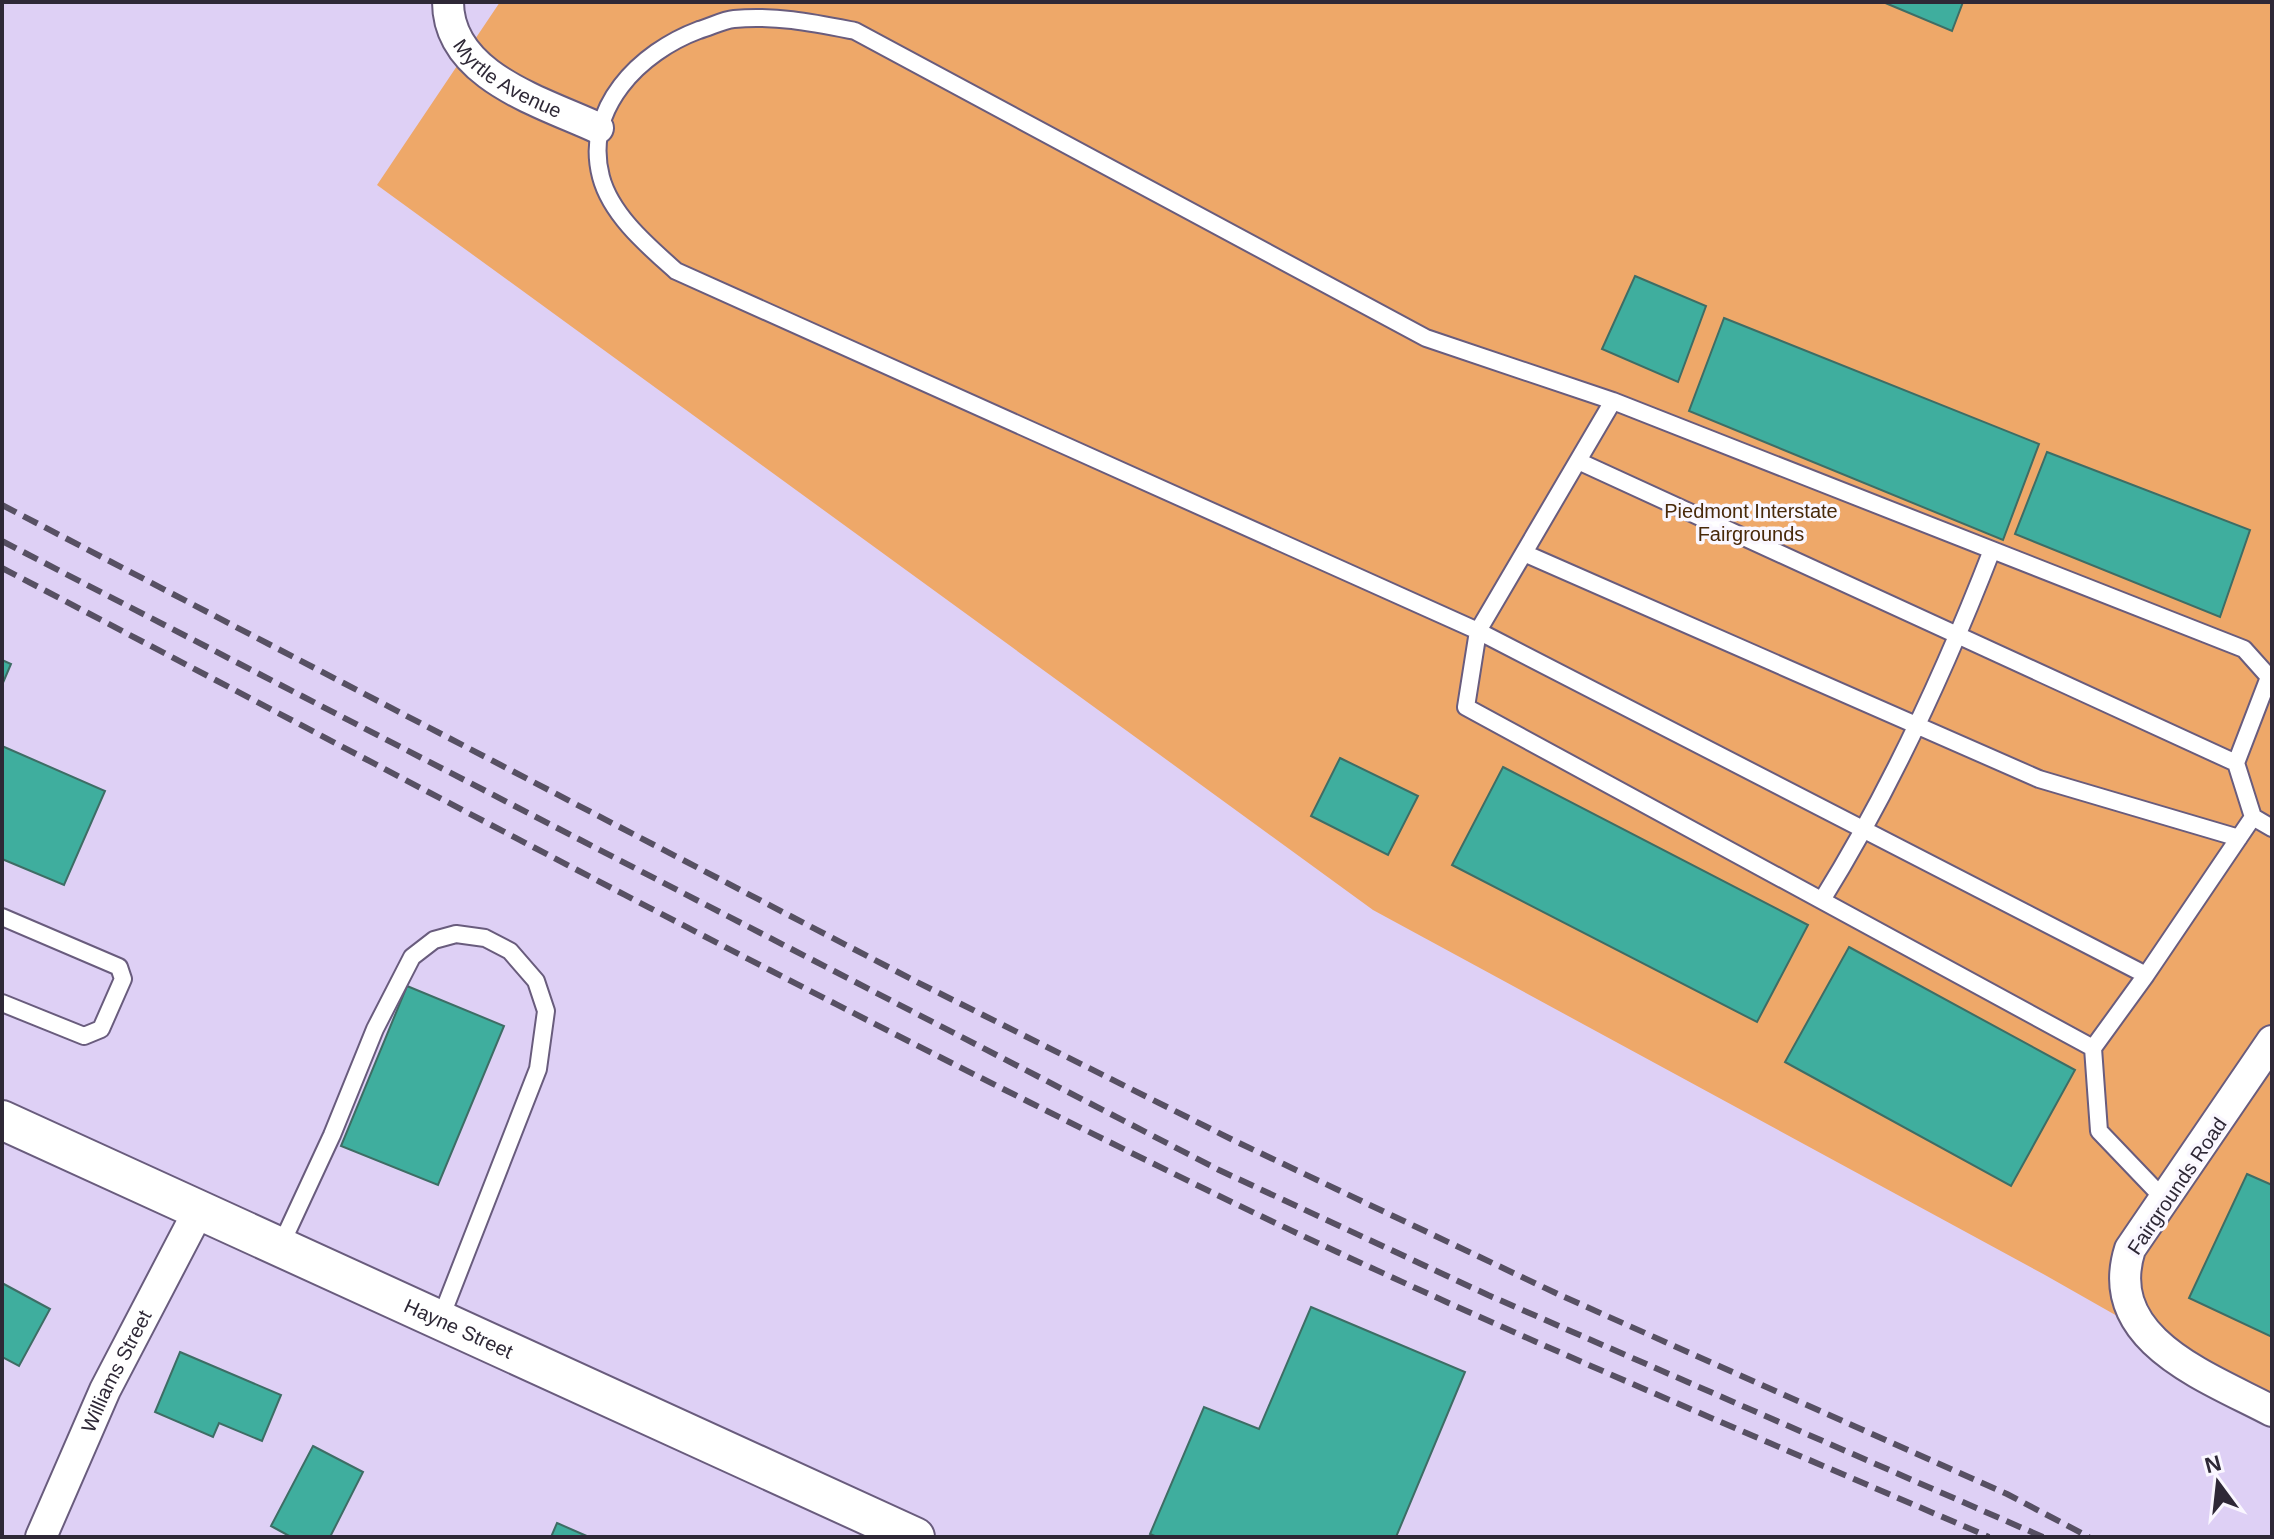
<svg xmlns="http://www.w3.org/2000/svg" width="2274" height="1539" viewBox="0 0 2274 1539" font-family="Helvetica,sans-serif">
<rect width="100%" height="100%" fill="#ded0f5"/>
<path fill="#eea869" d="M500,2H2272V1404L2045,1275L1373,910L377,185Z"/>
<path fill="#3fae9e" stroke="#3e6d65" stroke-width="2" d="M1883,2H1963L1952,31Z
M1635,276L1706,306L1678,382L1602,349Z
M1724,318L2039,444L2003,540L1689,411Z
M2047,452L2250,530L2220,617L2015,534Z
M2,660L11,664L2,685Z
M2,746L105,791L64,885L2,859Z
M1340,758L1418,796L1388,855L1311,816Z
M1503,767L1808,925L1757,1022L1452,865Z
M1849,947L2075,1070L2011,1186L1785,1062Z
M407,986L504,1026L438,1185L341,1146Z
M2247,1174L2272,1185V1337L2189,1298Z
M2,1283L50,1309L19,1366L2,1357Z
M1311,1307L1465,1372L1396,1537H1157L1150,1534L1204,1407L1259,1429Z
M180,1352L281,1395L262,1441L219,1423L213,1437L155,1412Z
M313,1446L363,1472L330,1537H291L271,1526Z
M557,1523L589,1537H551Z"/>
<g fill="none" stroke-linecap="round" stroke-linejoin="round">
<defs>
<path id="service" d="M1613,401L1478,631L676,271C648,246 611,215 601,177C583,108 640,52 699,30C710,27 723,20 734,19C776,15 814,23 855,31L1426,338L1613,401L2244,649L2269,677L2236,763L2253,817L2272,828
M1578,461L2236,763
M1524,553L2039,779L2239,838
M1822,900C1891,789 1945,671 1992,550
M2,917L119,967L123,979L101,1029L84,1036L2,1003
M2146,975L2093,1048L1466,707L1478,631L2146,975L2253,817
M2093,1048L2099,1131L2165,1200
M280,1247L332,1135L375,1029L412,957L434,940L456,934L485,938L510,951L536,981L546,1011L538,1069L440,1320"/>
<g id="minor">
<path id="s1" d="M448,2C448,76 542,102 598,128"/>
<path d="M2272,1041L2130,1249C2101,1340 2208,1377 2272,1411"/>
<path id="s2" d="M41,1537L105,1390L199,1210"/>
</g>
<g id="tertiary">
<path id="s3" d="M2,1120L915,1537"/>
</g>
</defs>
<use href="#service" stroke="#695c7d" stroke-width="20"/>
<use href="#minor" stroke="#695c7d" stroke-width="34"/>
<use href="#tertiary" stroke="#695c7d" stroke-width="42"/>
<use href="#service" stroke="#fff" stroke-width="16"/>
<use href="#minor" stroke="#fff" stroke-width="30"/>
<use href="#tertiary" stroke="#fff" stroke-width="38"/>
<path stroke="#575063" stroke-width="6" stroke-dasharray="16 8" stroke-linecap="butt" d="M2,505L917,982L1237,1142L1562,1296L2007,1494L2089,1537
M2,541L1219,1170L1488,1295L2043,1537
M2,568C402,777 801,992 1207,1190C1463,1315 1727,1424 1989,1537"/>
</g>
<g text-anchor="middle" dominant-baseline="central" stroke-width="7" stroke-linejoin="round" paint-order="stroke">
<g font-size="20" fill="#2e2836" stroke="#faf7ff">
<text stroke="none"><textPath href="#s1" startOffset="104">Myrtle Avenue</textPath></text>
<text transform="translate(2177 1186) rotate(-56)">Fairgrounds Road</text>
<text stroke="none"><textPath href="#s3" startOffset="502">Hayne Street</textPath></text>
<text stroke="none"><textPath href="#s2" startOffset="182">Williams Street</textPath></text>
</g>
<g font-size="20" fill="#482909" stroke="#faf7ff">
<text x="1751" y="511">Piedmont Interstate<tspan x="1751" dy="23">Fairgrounds</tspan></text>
</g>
</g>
<rect width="2274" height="1539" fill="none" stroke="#2e2836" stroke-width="8"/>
<g transform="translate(2218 1483) rotate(345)" stroke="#faf7ff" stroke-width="6" paint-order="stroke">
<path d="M0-6L14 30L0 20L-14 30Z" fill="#2e2836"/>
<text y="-12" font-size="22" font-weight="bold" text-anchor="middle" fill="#2e2836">N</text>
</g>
</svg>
